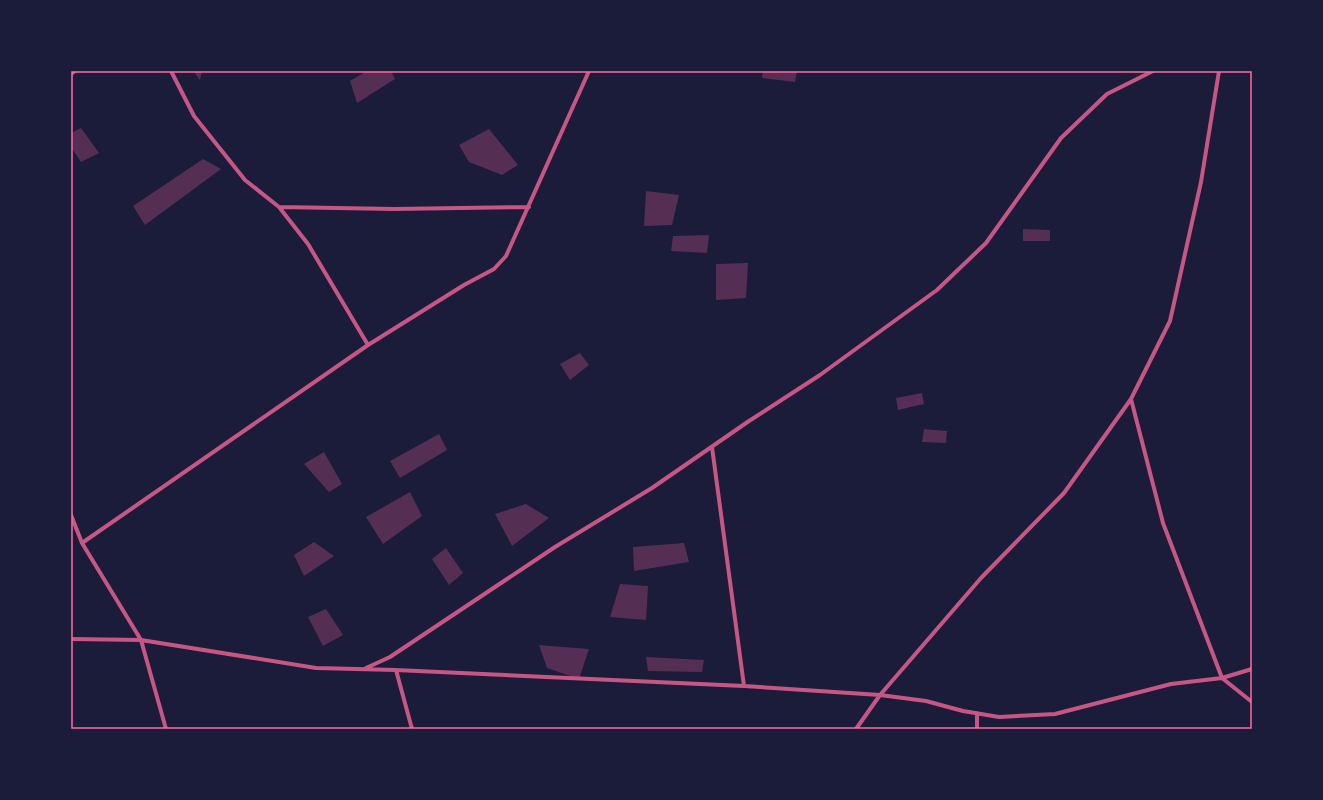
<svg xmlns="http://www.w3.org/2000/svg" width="1323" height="800" viewBox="0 0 1323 800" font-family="Raleway,sans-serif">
<rect width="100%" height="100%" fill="#1b1b3a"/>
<path fill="#542f53" d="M193,71H202L200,80Z
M367,71H391L395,79L357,103L350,81Z
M763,71H797L795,82L762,78Z
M81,128L99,153L81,162L71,147V133Z
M489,129L518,165L502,175L469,162L459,145Z
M203,159L221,169L145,225L133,206Z
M646,191L679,195L672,225L644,226Z
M1023,229L1050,230V241H1023Z
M709,235L707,253L671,251L673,236Z
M748,263L746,298L716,300V264Z
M580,353L589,365L570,380L560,364Z
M922,393L924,404L898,410L896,398Z
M924,429L947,431L946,443L922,442Z
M439,434L447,450L400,478L390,461Z
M324,452L342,484L329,492L304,464Z
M410,492L422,516L383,544L366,517Z
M526,504L549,518L512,546L495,514Z
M314,542L334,556L304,576L294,555Z
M684,543L689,562L634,571L633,547Z
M446,548L463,573L449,585L432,559Z
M620,584L648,586L646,620L610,617Z
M326,609L343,635L323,646L308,617Z
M539,645L589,649L579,679L547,668Z
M646,657L704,660L702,672L648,671Z"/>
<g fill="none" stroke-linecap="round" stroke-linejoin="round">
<path stroke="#c65784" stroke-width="4" d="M171,71L194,116L245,180L279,207L308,244L368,345
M71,74L75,71
M279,207L394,209L529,207
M1131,399L1163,523L1222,678L1252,702
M712,447L744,686
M71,515L82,543L141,640L166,729
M82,543L368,345L464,285L494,269L506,256L589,71
M71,639L141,640L316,668L396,670L744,686L880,695L926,701L963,711L999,717L1055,714L1171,684L1222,678L1252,669
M366,668L390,657L555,547L652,488L749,421L820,375L937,290L986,243L1061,138L1107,94L1153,71
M396,670L412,729
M977,713V729
M856,729L880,695L981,578L1064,493L1131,399L1170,321L1201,182L1219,71"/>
</g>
<rect width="1323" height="800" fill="none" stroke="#1b1b3a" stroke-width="144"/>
<rect x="72" y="72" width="1179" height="656" fill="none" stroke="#ff6b9d" stroke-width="1.5"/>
</svg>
